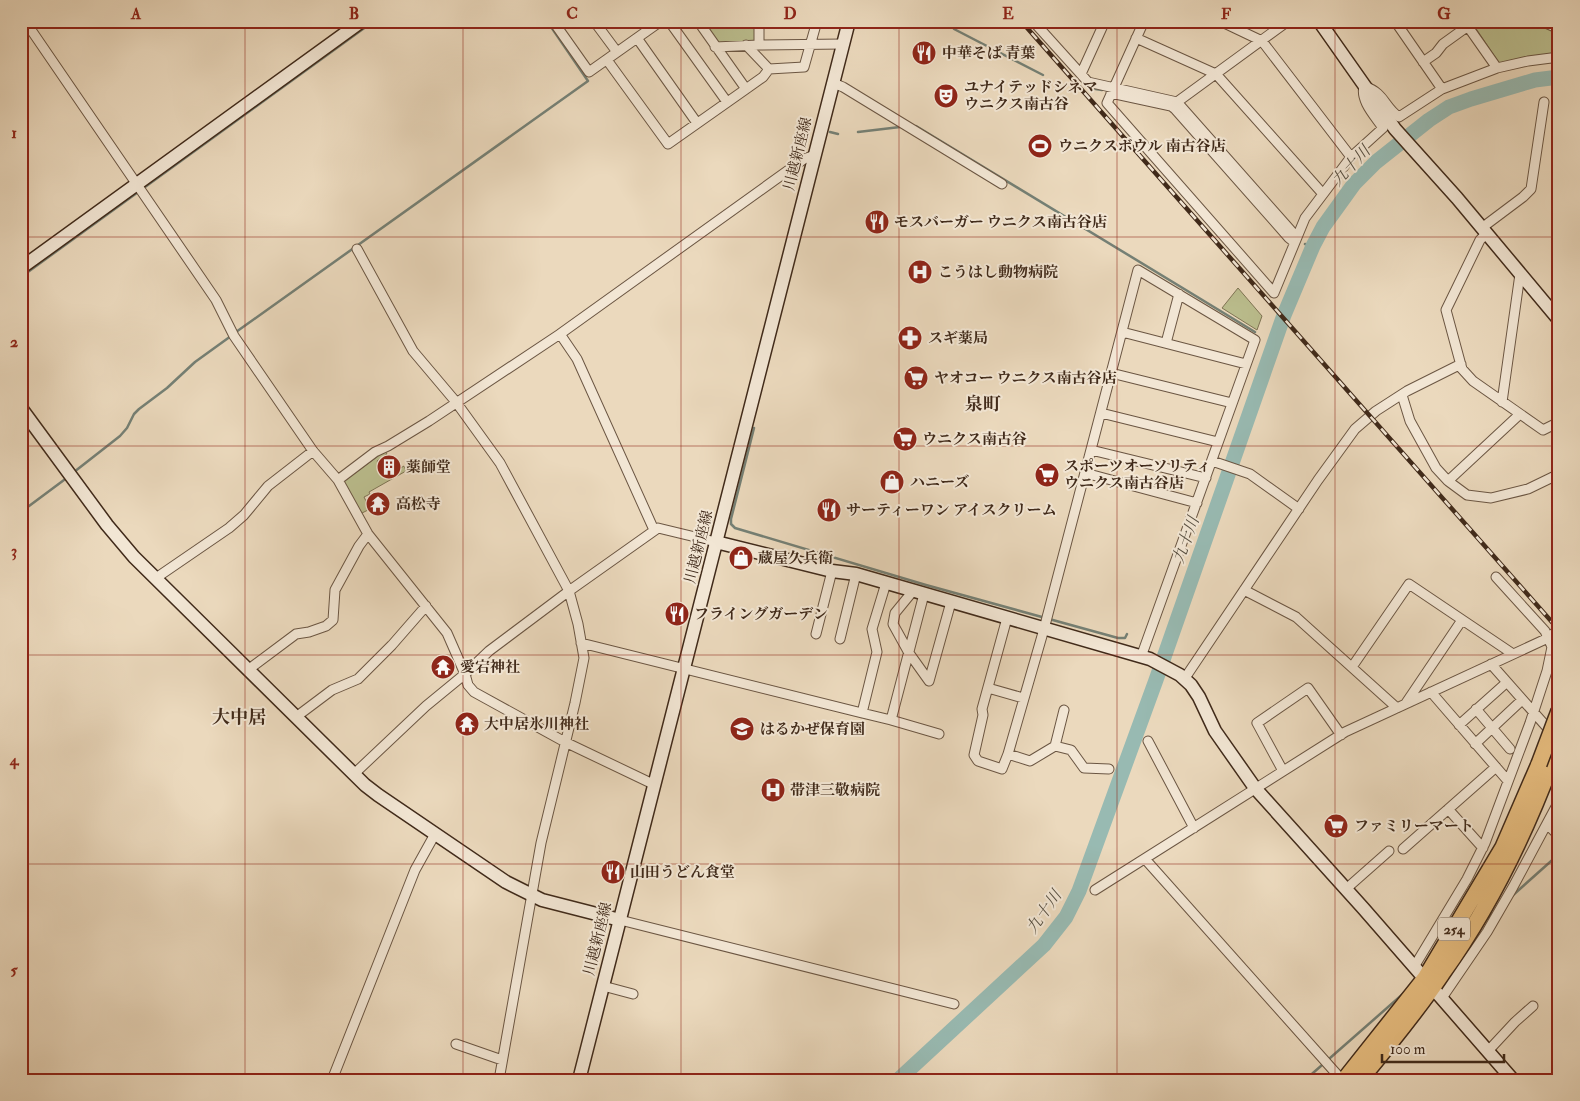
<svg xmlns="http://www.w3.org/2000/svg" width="1580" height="1101" viewBox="0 0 1580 1101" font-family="'IM FELL Double Pica','Noto Serif JP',serif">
<rect width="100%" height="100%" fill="#ebd9bd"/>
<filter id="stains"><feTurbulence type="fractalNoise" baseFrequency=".004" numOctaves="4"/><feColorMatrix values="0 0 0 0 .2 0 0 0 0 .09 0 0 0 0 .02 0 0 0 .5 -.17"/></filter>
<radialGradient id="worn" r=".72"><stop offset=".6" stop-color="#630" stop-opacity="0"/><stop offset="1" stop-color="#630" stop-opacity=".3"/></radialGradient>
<path fill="#bbbe8e" stroke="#7e7454" d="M701,21H756L757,38L754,41L719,43Z
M1471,21H1534L1559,33V53L1503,63H1499Z
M1238,288L1262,316L1257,330L1222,308Z
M385,451L387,454L377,461L387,476L404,466L406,471L369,492L370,494L364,497L370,509L360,514L343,482Z"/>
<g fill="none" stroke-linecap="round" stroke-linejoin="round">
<path stroke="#758075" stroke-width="2.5" d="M954,29L1043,75
M1089,88L1102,90
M916,126L1255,332
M830,132L838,134
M858,132L900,127
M1305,244L1313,247
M21,277L374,21
M236,332L588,81L547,21
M754,428L731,519V524L735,528L926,585L1118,638H1125L1127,634
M74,472L120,436L127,428L134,414L139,409L167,388L195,362L231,336
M21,512L68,477
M1512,896L1559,854
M1484,921L1495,912
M1305,1080L1404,993"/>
<path stroke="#98bab2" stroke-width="15" d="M898,1080L1044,945L1066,917L1079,891L1156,680L1284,315L1313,246L1323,227L1354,184L1376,162L1429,120L1449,107L1471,99L1535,80L1559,77"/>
<defs>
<path id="street" d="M25,21L216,300L234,336L313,451L338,480L368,534L447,633L465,674L468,685L474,692L565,742L655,785
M553,21L589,72L661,21
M594,21L617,52
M669,21L727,102
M759,21V45
M1033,21L1088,82L1177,102L1293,233L1297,236
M1144,21L1107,103L1274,293L1305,218L1351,157L1383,128C1375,116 1360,101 1364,86C1385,93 1384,107 1399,117L1442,89L1497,68L1528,61L1559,57
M1220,21L1262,41L1351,157
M1395,21L1442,89
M1464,21L1497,68
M1541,21L1559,29
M637,38L697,123
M1136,38L1216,74L1323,194
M746,45L769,69L804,67L817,21
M715,47L759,45L843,44
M607,60L668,144L746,89L698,21
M1423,62L1436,53L1443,44L1468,26
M1081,74L1105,21
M833,83L843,87L1002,184
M746,89L763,77L769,69
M1111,93L1171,106L1175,109L1289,238L1294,242
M1173,105L1288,21
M1483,227L1523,197L1531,189L1544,102
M1487,233L1480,240L1446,310L1462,369L1473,381L1543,430L1559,422
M1122,332L1246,364
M1166,343L1179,294
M1111,373L1232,403
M1402,395L1410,421L1436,468L1448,481L1467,495L1491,498L1528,489L1559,474
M1502,402L1520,274
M1101,413L1218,442
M1091,450L1206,478
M1212,461L1250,474L1299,509
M1085,473L1197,503
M338,480L375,452L388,446L429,421L560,334
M1448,481L1520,414
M654,530L577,359L560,334L804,159L815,155
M156,578L229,528L244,515L268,486L313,451
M886,583L872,629L877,652L862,713L891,720L939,734
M1244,590L1296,617L1397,708
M913,591L895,613L893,624L909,653L929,681
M1007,618L982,709L983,715L974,755L978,761L1002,769L1008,754
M816,634L832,571
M840,639L856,574
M581,643L862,713
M1491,664L1552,733
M1352,667L1409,584L1513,654
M249,669L296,634L309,632L326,626L333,620L335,590L359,546L368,534
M1185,678L1318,480L1355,429L1376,411L1407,391L1461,364
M929,681L951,602
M988,688L1023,698
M1431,692L1508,781
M1406,703L1462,620
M1476,709L1510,749
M1064,710L1055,746L1030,761L1008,754L1044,629L1138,270L1255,340L1141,657
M296,717L332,690L358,679L392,645L426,606
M891,720L924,594
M1459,725L1506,683
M1148,741L1194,828
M1475,744L1522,700
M1055,746L1071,750L1084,768L1109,769
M1283,771L1257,723L1308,688L1341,735
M354,774L426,706L465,674L489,651L569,591L500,463L456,402L413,351L357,249
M1448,809L1483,848
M1547,824L1559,836
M1403,849L1496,767
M1145,859L1342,1080
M1346,889L1389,851
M1095,890L1345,732L1548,638L1559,629
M620,920L954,1004
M1414,967L1467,879L1485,843L1530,723L1547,671L1552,647L1545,631L1496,577
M603,986L633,994
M1442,998L1487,932L1513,887L1559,801
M456,1044L502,1060
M1488,1051L1515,1022L1533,1006
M332,1080L415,870L435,834
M499,1080L541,843L575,703L584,658L578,624L569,591L658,528L716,542"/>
<path id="secondary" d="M1319,21L1395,129L1457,198L1559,320
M21,268L362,21
M21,408L107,525L134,557L365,785L378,795L506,882L542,900L620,920
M716,542L832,571L856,574L1150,659L1180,675L1191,685L1199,697L1215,731L1255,788L1363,908L1513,1080
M579,1080L849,21"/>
<path id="highway" d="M1344,1080L1425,978L1503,847L1539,764
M1360,1080C1389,1045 1417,1011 1442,974C1492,904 1530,824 1559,743"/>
</defs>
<use href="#street" stroke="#6b5643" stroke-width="11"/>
<use href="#secondary" stroke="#402a1a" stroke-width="15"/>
<use href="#highway" stroke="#402a1a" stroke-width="18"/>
<use href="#street" stroke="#f2e6d4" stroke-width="9"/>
<use href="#secondary" stroke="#f2e6d4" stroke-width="12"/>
<use href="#highway" stroke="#e6bc7e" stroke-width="15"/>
<defs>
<path id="rail" d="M1021,21L1559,630"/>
</defs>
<use href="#rail" stroke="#402a1a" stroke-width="4.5"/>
<use href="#rail" stroke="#f2e6d4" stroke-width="2.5" stroke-dasharray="8" stroke-linecap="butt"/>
<defs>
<path id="highway-bridge" d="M1539,764L1559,711"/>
</defs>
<use href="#highway-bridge" stroke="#402a1a" stroke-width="18" stroke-linecap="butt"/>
<use href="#highway-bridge" stroke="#e6bc7e" stroke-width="15"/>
</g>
<path fill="none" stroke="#8f2418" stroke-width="1" stroke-opacity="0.55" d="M245,21V1080M463,21V1080M681,21V1080M899,21V1080M1117,21V1080M1335,21V1080M21,237H1559M21,446H1559M21,655H1559M21,864H1559"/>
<defs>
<symbol id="restaurant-disc" viewBox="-11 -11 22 22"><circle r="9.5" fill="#8f2418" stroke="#f2e6d4"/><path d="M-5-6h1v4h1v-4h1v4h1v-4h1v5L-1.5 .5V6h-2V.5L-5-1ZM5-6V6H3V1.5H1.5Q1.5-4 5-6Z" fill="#fff"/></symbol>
<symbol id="theatre-disc" viewBox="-11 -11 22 22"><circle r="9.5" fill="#8f2418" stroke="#f2e6d4"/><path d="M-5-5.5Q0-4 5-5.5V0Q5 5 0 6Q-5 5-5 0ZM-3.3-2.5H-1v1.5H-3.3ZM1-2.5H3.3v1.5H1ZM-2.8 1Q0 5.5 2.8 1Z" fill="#fff"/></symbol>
<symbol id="stadium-disc" viewBox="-11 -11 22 22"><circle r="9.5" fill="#8f2418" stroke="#f2e6d4"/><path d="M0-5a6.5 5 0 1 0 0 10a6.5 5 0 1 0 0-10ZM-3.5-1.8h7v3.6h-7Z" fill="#fff"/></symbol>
<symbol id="hospital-disc" viewBox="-11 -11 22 22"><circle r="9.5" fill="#8f2418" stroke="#f2e6d4"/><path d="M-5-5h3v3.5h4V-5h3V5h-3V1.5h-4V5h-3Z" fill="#fff"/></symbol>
<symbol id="pharmacy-disc" viewBox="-11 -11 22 22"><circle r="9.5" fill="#8f2418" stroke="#f2e6d4"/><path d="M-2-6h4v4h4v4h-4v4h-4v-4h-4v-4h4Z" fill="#fff"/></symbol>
<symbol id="supermarket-disc" viewBox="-11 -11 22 22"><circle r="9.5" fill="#8f2418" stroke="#f2e6d4"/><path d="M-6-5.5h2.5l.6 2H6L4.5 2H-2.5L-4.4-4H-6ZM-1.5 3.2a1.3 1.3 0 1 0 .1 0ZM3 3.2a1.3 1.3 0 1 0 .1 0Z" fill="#fff"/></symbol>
<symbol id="building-disc" viewBox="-11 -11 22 22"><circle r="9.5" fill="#8f2418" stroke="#f2e6d4"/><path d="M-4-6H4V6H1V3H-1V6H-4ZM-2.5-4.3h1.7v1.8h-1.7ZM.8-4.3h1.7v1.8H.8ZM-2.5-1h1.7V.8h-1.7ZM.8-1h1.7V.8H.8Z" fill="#fff"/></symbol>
<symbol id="shop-disc" viewBox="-11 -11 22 22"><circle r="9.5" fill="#8f2418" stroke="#f2e6d4"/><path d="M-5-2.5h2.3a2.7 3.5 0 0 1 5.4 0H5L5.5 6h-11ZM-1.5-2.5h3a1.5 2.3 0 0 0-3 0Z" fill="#fff"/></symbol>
<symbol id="temple-disc" viewBox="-11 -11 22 22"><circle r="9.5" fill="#8f2418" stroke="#f2e6d4"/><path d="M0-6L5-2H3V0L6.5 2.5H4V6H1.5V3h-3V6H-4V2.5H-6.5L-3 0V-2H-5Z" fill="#fff"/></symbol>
<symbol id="school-disc" viewBox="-11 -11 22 22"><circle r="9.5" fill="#8f2418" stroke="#f2e6d4"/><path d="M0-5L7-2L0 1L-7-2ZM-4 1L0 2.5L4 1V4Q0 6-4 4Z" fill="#fff"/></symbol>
</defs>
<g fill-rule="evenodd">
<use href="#restaurant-disc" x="910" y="39" width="28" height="28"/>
<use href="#theatre-disc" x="932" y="82" width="28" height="28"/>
<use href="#stadium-disc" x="1026" y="132" width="28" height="28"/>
<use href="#restaurant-disc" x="863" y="208" width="28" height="28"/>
<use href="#hospital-disc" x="906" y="258" width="28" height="28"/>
<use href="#pharmacy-disc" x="896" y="324" width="28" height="28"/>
<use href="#supermarket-disc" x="902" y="364" width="28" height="28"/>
<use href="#supermarket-disc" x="891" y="425" width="28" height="28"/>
<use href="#building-disc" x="375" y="453" width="28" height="28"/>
<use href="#supermarket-disc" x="1033" y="461" width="28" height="28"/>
<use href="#shop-disc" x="878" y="468" width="28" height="28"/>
<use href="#temple-disc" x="364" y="490" width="28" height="28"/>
<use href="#restaurant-disc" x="815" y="496" width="28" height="28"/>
<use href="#shop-disc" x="727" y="544" width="28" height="28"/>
<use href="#restaurant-disc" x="663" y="600" width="28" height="28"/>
<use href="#temple-disc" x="429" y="653" width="28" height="28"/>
<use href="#temple-disc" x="453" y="710" width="28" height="28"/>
<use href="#school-disc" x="728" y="715" width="28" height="28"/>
<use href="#hospital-disc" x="759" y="776" width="28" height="28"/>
<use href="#supermarket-disc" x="1322" y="812" width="28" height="28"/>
<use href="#restaurant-disc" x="599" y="858" width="28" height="28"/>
</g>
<g text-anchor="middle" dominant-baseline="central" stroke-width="4" stroke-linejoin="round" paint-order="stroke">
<rect fill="#f2e6d4" stroke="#756252" stroke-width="1" x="1438" y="917.5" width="32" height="23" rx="4"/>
<g font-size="14" font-weight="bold" fill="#402a1a">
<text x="1454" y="929">254</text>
</g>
<g font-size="15" font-weight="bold" fill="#402a1a" stroke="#f2e6d4" text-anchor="start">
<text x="942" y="53">中華そば 青葉</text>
<text x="964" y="87">ユナイテッドシネマ<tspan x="964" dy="17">ウニクス南古谷</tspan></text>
<text x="1058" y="146">ウニクスボウル 南古谷店</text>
<text x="894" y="222">モスバーガー ウニクス南古谷店</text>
<text x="938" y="272">こうはし動物病院</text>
<text x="928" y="338">スギ薬局</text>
<text x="934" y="378">ヤオコー ウニクス南古谷店</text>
<text x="922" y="439">ウニクス南古谷</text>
<text x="1064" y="466">スポーツオーソリティ<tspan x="1064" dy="17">ウニクス南古谷店</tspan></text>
<text x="406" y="467">薬師堂</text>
<text x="910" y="482">ハニーズ</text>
<text x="396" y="504">高松寺</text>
<text x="846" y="510">サーティーワン アイスクリーム</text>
<text x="758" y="558">蔵屋久兵衛</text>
<text x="694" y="614">フライングガーデン</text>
<text x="460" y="667">愛宕神社</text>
<text x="484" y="724">大中居氷川神社</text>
<text x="760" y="729">はるかぜ保育園</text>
<text x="790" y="790">帯津三敬病院</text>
<text x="1354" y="826">ファミリーマート</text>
<text x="630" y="872">山田うどん食堂</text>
</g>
<g font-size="15" fill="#402a1a" stroke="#f2e6d4">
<text transform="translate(798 154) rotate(-76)">川越新座線</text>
<text transform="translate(699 547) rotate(-76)">川越新座線</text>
<text transform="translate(598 939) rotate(-76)">川越新座線</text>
</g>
<g font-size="16" font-style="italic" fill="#564e40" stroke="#f2e6d4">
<text transform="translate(1351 166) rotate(-47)">九十川</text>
<text transform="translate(1186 540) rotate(-70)">九十川</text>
<text transform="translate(1044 912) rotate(-55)">九十川</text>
</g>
<g font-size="18" font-weight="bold" fill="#402a1a" stroke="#f2e6d4">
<text x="983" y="404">泉町</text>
<text x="239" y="717">大中居</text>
</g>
</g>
<rect width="1580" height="1101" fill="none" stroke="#ebd9bd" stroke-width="55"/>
<path d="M1382 1054v8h122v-8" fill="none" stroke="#402a1a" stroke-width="2.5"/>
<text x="1390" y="1054" font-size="15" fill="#402a1a" stroke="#f2e6d4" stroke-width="4" paint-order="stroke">100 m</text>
<rect x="28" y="28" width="1524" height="1046" fill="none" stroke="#8f2418" stroke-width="2"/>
<g font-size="16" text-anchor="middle" font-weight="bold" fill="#8f2418">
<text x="136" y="19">A</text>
<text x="354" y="19">B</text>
<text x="572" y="19">C</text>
<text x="790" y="19">D</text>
<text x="1008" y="19">E</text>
<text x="1226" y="19">F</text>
<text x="1444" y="19">G</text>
<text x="14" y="138">1</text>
<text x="14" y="347">2</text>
<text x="14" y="556">3</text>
<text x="14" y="765">4</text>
<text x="14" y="975">5</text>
</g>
<rect width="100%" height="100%" filter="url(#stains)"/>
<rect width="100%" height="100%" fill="url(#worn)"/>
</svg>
